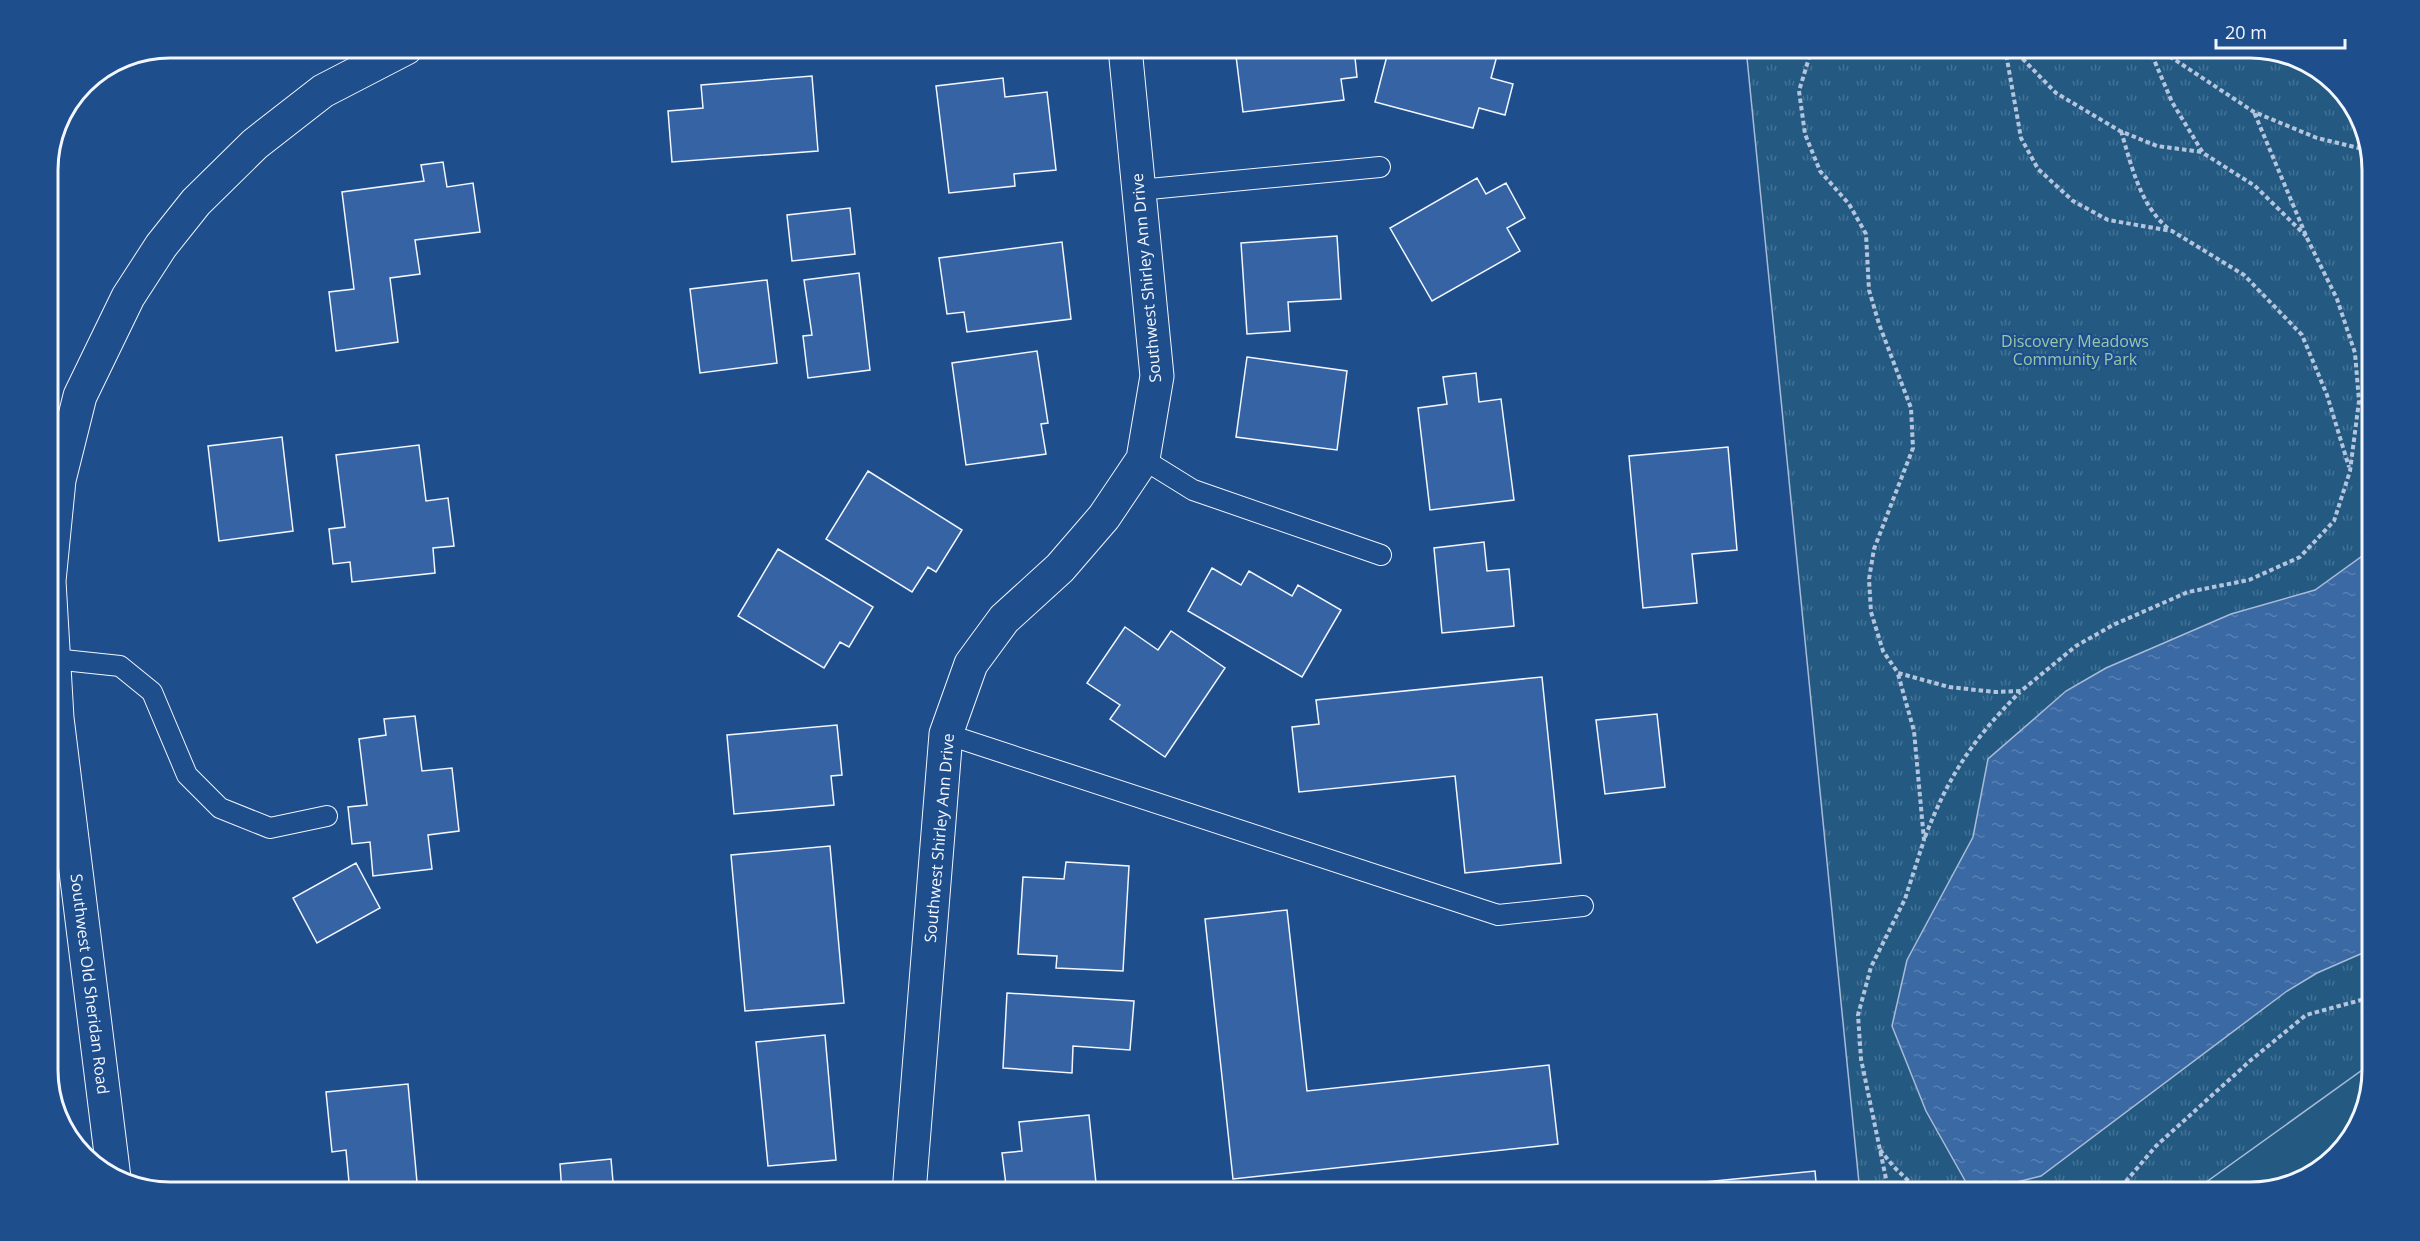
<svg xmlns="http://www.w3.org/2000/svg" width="2420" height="1241" viewBox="0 0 2420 1241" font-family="'Open Sans',sans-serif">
<defs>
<pattern id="grass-tufts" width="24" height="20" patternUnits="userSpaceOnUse" patternTransform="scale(1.5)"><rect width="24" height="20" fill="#245a82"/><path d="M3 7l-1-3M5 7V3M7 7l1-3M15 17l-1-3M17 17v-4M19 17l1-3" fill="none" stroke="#447295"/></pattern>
<pattern id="water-ripples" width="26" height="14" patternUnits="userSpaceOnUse" patternTransform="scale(1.5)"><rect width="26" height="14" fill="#3b69a3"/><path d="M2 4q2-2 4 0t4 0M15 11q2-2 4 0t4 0" fill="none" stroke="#587fb1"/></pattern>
</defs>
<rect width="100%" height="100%" fill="#1f4e8c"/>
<path fill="url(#grass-tufts)" stroke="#a8bbd7" stroke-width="1.5" d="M1746,48H2249L2303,61L2351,102L2372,163V1070L2359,1124L2317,1172L2249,1193H1860Z"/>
<path fill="#245a82" stroke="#a8bbd7" stroke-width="1.5" d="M2372,1063L2359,1124L2317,1172L2249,1193H2191Z"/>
<path fill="url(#water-ripples)" stroke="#a8bbd7" stroke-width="1.5" d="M2372,549V949L2317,973L2287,991L2041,1176L1972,1193L1926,1111L1892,1026L1907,960L1973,837L1988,759L2066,691L2106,668L2231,614L2315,590Z"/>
<path fill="#3563a3" stroke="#f2f6ff" stroke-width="1.5" d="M1235,48H1354L1357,77L1341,79L1344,100L1243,112Z
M1389,48H1499L1491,78L1513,84L1505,115L1479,108L1473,128L1375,102Z
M812,76L818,151L672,162L668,111L703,108L701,85Z
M1003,78L1005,97L1047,92L1056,170L1014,174L1015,186L949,193L936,86Z
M443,162L447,187L473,183L480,232L415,240L420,274L390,278L398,342L336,351L329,292L354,289L342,192L424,181L421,165Z
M1477,178L1486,194L1506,183L1525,218L1507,228L1520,251L1432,301L1390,228Z
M850,208L855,254L792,261L787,215Z
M1337,236L1341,299L1288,302L1290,331L1247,334L1241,243Z
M1062,242L1071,319L967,332L964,312L947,314L939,258Z
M859,273L870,370L808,378L803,336L812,335L804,280Z
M767,280L777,363L700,373L690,289Z
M1037,351L1048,423L1041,424L1046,454L966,465L952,363Z
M1247,357L1347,371L1337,450L1236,437Z
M1476,373L1479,402L1501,399L1514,500L1430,510L1418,408L1447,404L1443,377Z
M282,437L293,531L219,541L208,446Z
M419,445L426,501L448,498L454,546L433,548L435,573L352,582L350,562L333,564L329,529L345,527L336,455Z
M1728,447L1737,550L1692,554L1697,603L1643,608L1629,456Z
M868,471L962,530L936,572L928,567L912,592L826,539Z
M1484,542L1487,571L1509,569L1514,626L1442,633L1434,548Z
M778,549L873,607L849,647L840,642L824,668L738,616Z
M1212,568L1241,585L1249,571L1292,596L1298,585L1341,610L1302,677L1188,611Z
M1125,627L1158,650L1171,631L1225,668L1165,757L1110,719L1120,705L1087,683Z
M1542,677L1561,863L1465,873L1455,776L1299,792L1292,727L1319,724L1316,700Z
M1657,714L1665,787L1605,794L1596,720Z
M415,716L422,771L452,768L459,831L428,835L432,869L373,876L370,842L352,844L348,807L367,805L359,739L386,735L384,719Z
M837,725L842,775L831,776L834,805L734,814L727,735Z
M830,846L844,1003L745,1011L731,855Z
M1066,862L1129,866L1123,971L1056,968L1057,956L1018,954L1023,877L1064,879Z
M356,863L380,908L317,943L293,898Z
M1287,910L1307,1091L1549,1065L1558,1144L1233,1179L1205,919Z
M1007,993L1134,1001L1130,1050L1073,1046L1072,1073L1003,1068Z
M825,1035L836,1160L768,1166L756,1042Z
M408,1084L418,1193H350L346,1150L332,1152L326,1092Z
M1089,1115L1097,1193H1007L1002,1153L1022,1151L1019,1122Z
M611,1159L614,1193H562L560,1164Z
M1815,1171L1817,1193H1614V1191Z"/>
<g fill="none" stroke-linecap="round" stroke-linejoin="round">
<defs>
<path id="service" d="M1139,190L1380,167
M1143,459L1193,490L1381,555
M54,659L120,666L152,692L187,775L220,808L270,828L327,816
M946,734L1498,915L1583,906"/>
<path id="minor" d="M909,1193L946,734L971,664L1004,619L1060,568L1104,517L1143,459L1157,376L1125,48"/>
<path id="secondary" d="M114,1178L57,718L49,581L59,480L80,396L128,297L161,246L196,202L255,144L323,91L406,48"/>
</defs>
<use href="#service" stroke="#f2f6ff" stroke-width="22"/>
<use href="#minor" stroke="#f2f6ff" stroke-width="35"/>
<use href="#secondary" stroke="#f2f6ff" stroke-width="35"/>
<path stroke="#b3c4dc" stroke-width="4" stroke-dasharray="4.5 3" stroke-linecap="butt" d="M1812,48L1799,91L1805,134L1820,171L1849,204L1866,234L1869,290L1879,324L1911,408L1913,448L1874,549L1869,579L1871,612L1883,651L1898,673L1949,687L1995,692L2021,691L2076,646L2113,625L2188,592L2249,580L2300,557L2334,521L2350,471L2359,401L2355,353L2337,299L2307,238L2254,112
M2005,48L2021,138L2038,169L2073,201L2108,220L2172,231L2244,275L2302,335L2327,395L2349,467
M2012,48L2056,93L2120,131L2157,146L2202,152
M2149,48L2172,102L2203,153L2255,186L2306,236
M2157,48L2254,112L2317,138L2367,150
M2342,95L2364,140
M2121,131C2132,167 2140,206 2170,230
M1925,837C1949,775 1973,739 2020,692
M1880,1150L1894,1167L1921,1193
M1889,1193L1861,1059L1858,1015L1871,967L1905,899L1924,840L1914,731L1898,674
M2116,1193L2156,1146L2251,1060L2306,1015L2372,997"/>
<use href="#service" stroke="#1f4e8c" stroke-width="20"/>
<use href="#minor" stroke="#1f4e8c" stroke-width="33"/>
<use href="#secondary" stroke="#1f4e8c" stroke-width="33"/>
</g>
<g text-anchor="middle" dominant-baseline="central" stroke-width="4.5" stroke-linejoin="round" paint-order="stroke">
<g font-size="16" fill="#f2f6ff" stroke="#1f4e8c">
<text transform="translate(1146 278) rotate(-95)">Southwest Shirley Ann Drive</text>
<text transform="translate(939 838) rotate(-85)">Southwest Shirley Ann Drive</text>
<text transform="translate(90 984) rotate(83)">Southwest Old Sheridan Road</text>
</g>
<g font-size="16" fill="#97c8a6" stroke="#1f4e8c">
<text x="2075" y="341">Discovery Meadows<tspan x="2075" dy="18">Community Park</tspan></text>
</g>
</g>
<path d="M0 0H2420V1241H0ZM170 58H2250A112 112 0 0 1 2362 170V1070A112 112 0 0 1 2250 1182H170A112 112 0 0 1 58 1070V170A112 112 0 0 1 170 58Z" fill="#1f4e8c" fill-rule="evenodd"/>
<path fill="none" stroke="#f2f6ff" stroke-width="3" d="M170 58H2250A112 112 0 0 1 2362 170V1070A112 112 0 0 1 2250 1182H170A112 112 0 0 1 58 1070V170A112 112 0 0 1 170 58Z"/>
<path d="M2216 39v9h129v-9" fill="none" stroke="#f2f6ff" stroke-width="3"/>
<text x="2225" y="39" font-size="18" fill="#f2f6ff" stroke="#1f4e8c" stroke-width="4.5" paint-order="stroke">20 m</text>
</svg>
